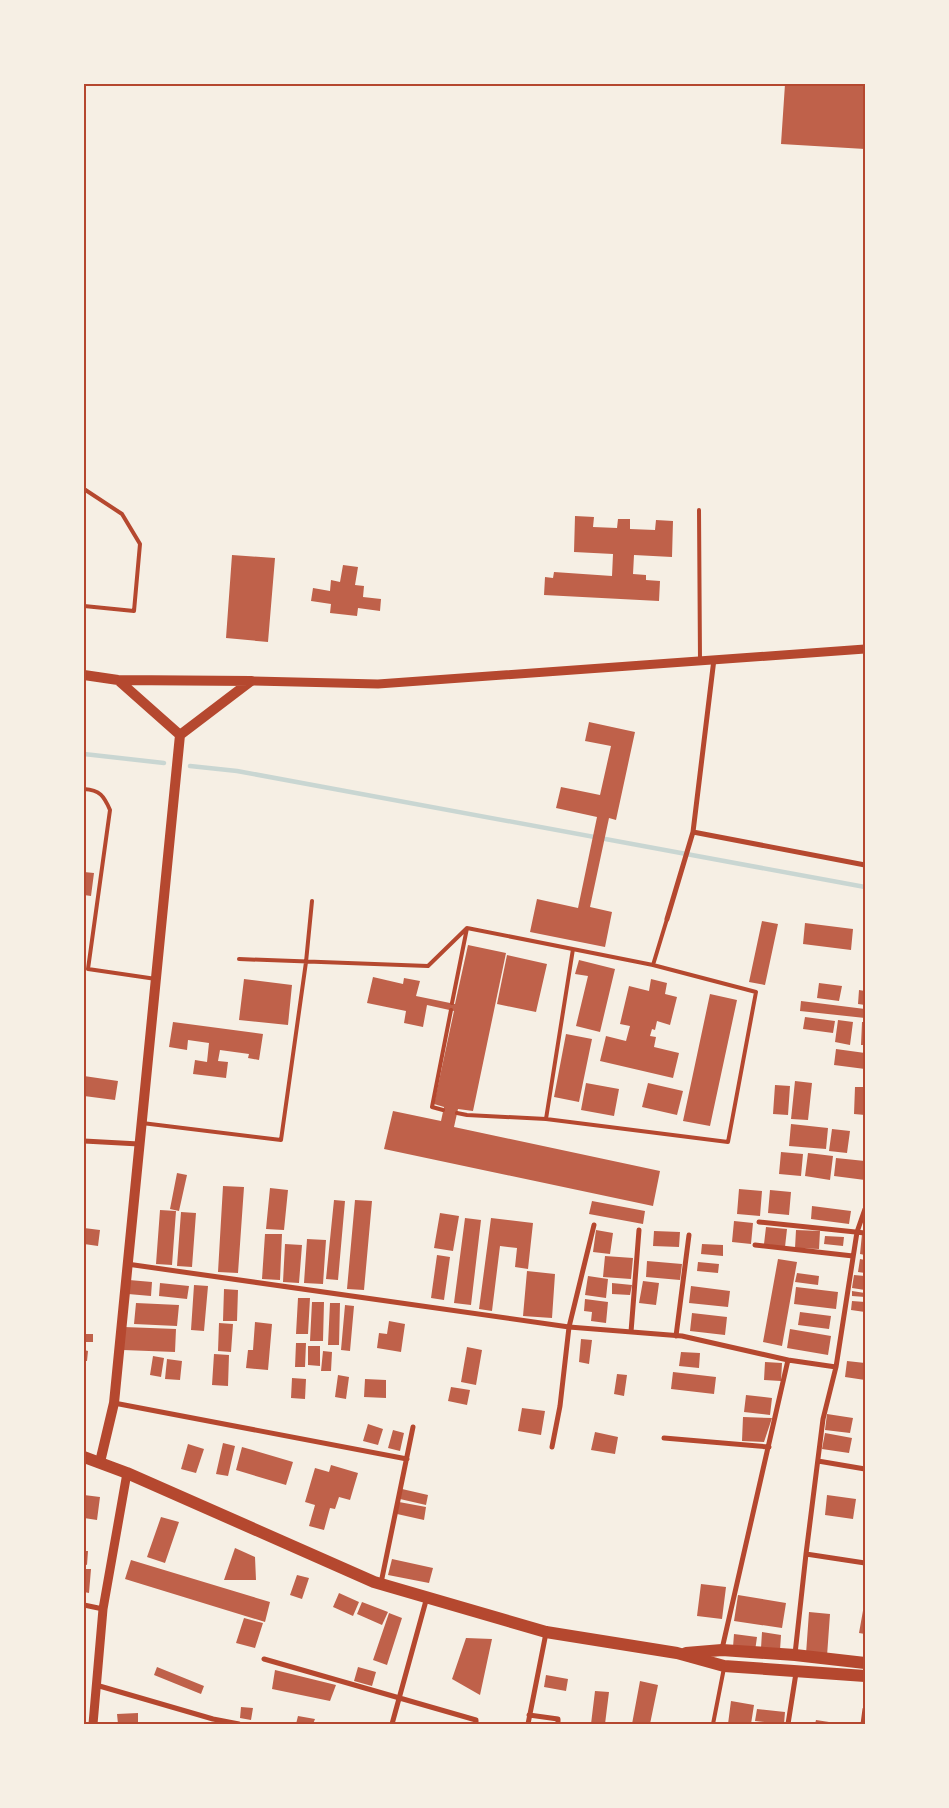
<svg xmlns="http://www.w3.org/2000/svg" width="949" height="1808" viewBox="0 0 949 1808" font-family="'Exo 2',sans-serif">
<rect width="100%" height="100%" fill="#f6efe4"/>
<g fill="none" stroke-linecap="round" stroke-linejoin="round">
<path stroke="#c9d6d2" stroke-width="4.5" d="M84,754L164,763
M190,766L237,771L865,887"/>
</g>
<path fill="#bf614a" d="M785,84H865V149L781,144Z
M575,516L594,517L593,527L617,528L618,519H630V529L655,530L656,520L673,521L672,557L634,555L633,574L646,575V580L660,581L659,601L544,595L545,577L553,578L554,572L612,576L613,554L574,552Z
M232,555L275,558L268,642L226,638Z
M343,565L358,567L355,585L364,586L363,597L381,599L380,611L358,608L357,616L330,613L331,604L311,601L313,588L330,591L331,580L340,582Z
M589,722L635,732L616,820L609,818L590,907L612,912L605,947L530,932L537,899L578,908L597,817L556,808L561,787L600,795L611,746L585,741Z
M84,872L94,873L91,896L84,895Z
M762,921L778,924L765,985L749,982Z
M805,923L853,929L851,950L803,944Z
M468,945L506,953L473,1111L458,1109L454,1127L660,1171L653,1206L384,1149L393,1111L441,1121L444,1107L434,1104L454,1011L427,1005L423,1027L404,1023L406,1011L367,1003L373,977L403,984L404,978L420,981L416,996L455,1004Z
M507,955L547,964L536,1012L497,1004Z
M579,960L615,969L600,1032L576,1026L588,976L575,974Z
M244,979L292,985L288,1025L239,1020Z
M651,979L667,983L665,994L677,997L670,1025L657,1021L655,1030L652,1029L650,1036L656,1037L654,1047L679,1053L673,1078L600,1061L606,1036L626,1041L630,1026L620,1024L629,986L649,991Z
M819,983L842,986L839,1001L817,998Z
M859,990L865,991V1005L858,1004Z
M710,994L737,1000L710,1126L683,1121Z
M801,1001L865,1009V1018L800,1011Z
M805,1017L835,1021L833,1033L803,1029Z
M838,1020L853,1022L850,1045L835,1042Z
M173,1022L263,1034L259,1060L248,1058L249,1054L220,1050L218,1061L228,1062L226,1078L193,1074L195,1060L207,1062L209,1043L188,1040L187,1050L169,1047Z
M862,1022H865V1045H861Z
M566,1034L592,1039L579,1102L554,1097Z
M836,1049L865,1053V1069L834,1065Z
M84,1076L118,1081L115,1100L84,1096Z
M795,1081L812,1083L808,1120L791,1119Z
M586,1083L619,1089L614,1116L581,1110Z
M648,1083L683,1091L677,1115L642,1107Z
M775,1085L790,1086L788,1115L773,1114Z
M855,1087H865V1115L854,1114Z
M791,1124L828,1128L826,1149L789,1146Z
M832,1129L850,1131L847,1153L829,1151Z
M781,1152L803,1154L801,1176L779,1174Z
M808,1153L833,1156L830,1180L805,1176Z
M836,1158L865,1161V1180L834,1176Z
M177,1173L187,1175L179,1211L170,1209Z
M223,1186L244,1187L238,1273L218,1272Z
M270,1188L288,1190L284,1230L266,1229Z
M739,1189L762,1191L760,1216L737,1214Z
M770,1190L791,1192L789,1215L768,1213Z
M334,1200L345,1201L338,1280L326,1279Z
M355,1200L372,1201L364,1290L347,1289Z
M592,1201L645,1211L643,1224L589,1214Z
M812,1206L851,1211L849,1224L811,1219Z
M160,1210L176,1211L172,1265L156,1264Z
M181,1212L196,1213L192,1267L177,1266Z
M440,1213L459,1216L453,1251L434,1248Z
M465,1218L481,1220L471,1305L454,1303Z
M491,1218L533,1223L528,1269L515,1267L517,1248L500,1246L492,1311L479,1309Z
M734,1221L753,1223L751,1244L732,1242Z
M766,1227L787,1229L785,1247L764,1244Z
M84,1228L100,1230L98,1246L84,1244Z
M596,1230L613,1233L610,1254L593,1252Z
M796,1230L820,1231L819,1249L795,1248Z
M654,1231L680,1232L679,1247L653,1246Z
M265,1234H282L280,1280L262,1279Z
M862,1234H865V1255L860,1254Z
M825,1236L844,1237L843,1246L824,1244Z
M307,1239L326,1240L323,1284L304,1283Z
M285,1244L302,1245L299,1283L283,1282Z
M702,1244L723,1245V1256L701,1254Z
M437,1255L450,1257L444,1300L431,1298Z
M605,1256L633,1258L631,1279L603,1277Z
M778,1259L797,1262L782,1346L763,1342Z
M860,1259L865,1260V1273L858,1272Z
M647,1261L682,1264L680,1280L646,1277Z
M698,1262L719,1264L718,1273L697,1271Z
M527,1271L555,1274L552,1318L523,1316Z
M797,1273L819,1276L818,1285L795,1282Z
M854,1275L865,1276V1290L852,1288Z
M588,1276L608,1279L606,1298L585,1295Z
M129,1280L152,1282L151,1296L128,1294Z
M643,1281L659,1283L656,1305L639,1303Z
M160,1283L189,1286L187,1299L159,1296Z
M612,1283L632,1285L630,1295L612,1294Z
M194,1285L208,1286L204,1331L191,1330Z
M691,1286L730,1291L728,1307L689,1303Z
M796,1287L838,1292L836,1309L794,1304Z
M224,1289L238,1290L237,1321H223Z
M852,1291L865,1293V1297L852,1296Z
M298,1298H310L308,1334H296Z
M585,1299L608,1302L606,1323L591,1321L592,1312L584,1311Z
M852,1301L865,1302V1312L851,1310Z
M312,1302H324L323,1341H310Z
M136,1303L179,1305L177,1326L134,1324Z
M330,1303H340L339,1345H328Z
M345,1305L354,1306L350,1351L341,1350Z
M800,1312L831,1316L829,1329L798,1325Z
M692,1313L727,1317L725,1335L690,1331Z
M389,1321L405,1324L401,1352L377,1348L379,1333L387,1334Z
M255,1322L272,1324L268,1370L246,1368L248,1350H253Z
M219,1323L233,1324L231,1352L218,1351Z
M124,1327L176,1329L175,1352L123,1350Z
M790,1329L831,1336L828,1355L787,1348Z
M84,1334H93V1342H84Z
M581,1339L592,1340L589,1364L579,1362Z
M296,1343H306L305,1367H295Z
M308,1346H320V1366L308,1365Z
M467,1347L482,1350L476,1385L461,1382Z
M84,1350L88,1351L87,1361H84Z
M323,1351L332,1352L331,1371H321Z
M681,1352L700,1353L699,1368L679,1366Z
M214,1354L229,1355L228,1386L212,1385Z
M153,1356L164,1358L161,1377L150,1375Z
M167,1359L182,1361L180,1380L165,1379Z
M847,1361L865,1363V1380L845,1377Z
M765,1362L782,1363L781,1381L764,1380Z
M673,1372L716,1377L714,1394L671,1389Z
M617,1374L627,1375L624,1396L614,1394Z
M338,1375L349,1377L346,1399L335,1397Z
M292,1378L306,1379L305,1399L291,1398Z
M365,1379L386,1380V1398L364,1397Z
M451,1387L470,1390L467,1405L448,1401Z
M746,1395L772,1398L770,1415L744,1412Z
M522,1408L545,1411L541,1435L518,1431Z
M827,1414L853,1418L850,1433L825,1430Z
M743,1417L772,1418L764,1442L742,1441Z
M368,1424L383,1429L378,1445L363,1441Z
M393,1430L404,1433L400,1451L388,1448Z
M595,1432L618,1437L615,1454L591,1450Z
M825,1433L852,1438L849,1453L822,1449Z
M223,1443L235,1446L228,1476L216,1474Z
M188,1444L204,1449L196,1473L181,1469Z
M242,1447L293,1462L286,1485L236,1470Z
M331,1465L358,1473L350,1500L339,1497L335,1509L330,1508L324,1530L309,1526L315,1505L305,1502L315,1468L329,1472Z
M402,1489L428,1495L426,1505L400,1499Z
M84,1495L100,1497L97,1520L84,1518Z
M827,1495L856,1499L853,1519L825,1515Z
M399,1502L426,1507L424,1520L397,1514Z
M161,1517L179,1522L165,1563L147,1557Z
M235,1548L255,1557L256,1580H224Z
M84,1551H88L87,1565L84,1564Z
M392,1559L433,1568L429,1583L388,1575Z
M131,1560L270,1602L265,1622L125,1579Z
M84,1569H91L89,1593L84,1592Z
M297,1575L309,1578L302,1599L290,1595Z
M701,1584L726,1587L722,1619L697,1616Z
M339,1593L359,1602L353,1616L333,1607Z
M738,1595L786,1603L782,1628L734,1621Z
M362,1602L388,1612L382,1625L357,1614Z
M864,1605H865V1634L859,1633Z
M809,1612L830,1614L827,1656L806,1654Z
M389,1613L402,1618L387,1665L373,1660Z
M244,1618L263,1623L255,1648L236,1643Z
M762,1632L781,1635L780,1650L761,1648Z
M734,1634L757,1637L755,1651L733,1647Z
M466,1638L492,1639L480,1695L452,1679Z
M157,1667L204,1686L201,1694L154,1675Z
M358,1667L376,1672L372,1686L354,1681Z
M275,1670L336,1685L330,1701L272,1689Z
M546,1675L568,1679L566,1691L544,1687Z
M640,1681L658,1685L650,1724H632Z
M595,1691L609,1692L605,1724H591Z
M731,1701L754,1705L751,1724H728Z
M241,1707L253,1708L251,1720L240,1718Z
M757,1709L785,1712L784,1724L755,1721Z
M138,1713V1724H118L117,1714Z
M298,1716L315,1719L313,1724H296Z
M816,1720L829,1722V1724H815Z
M510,1722L526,1723V1724H510Z"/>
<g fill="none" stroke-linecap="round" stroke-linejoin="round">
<path stroke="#b5482f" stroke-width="4" d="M84,489L122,514L140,544L134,611L84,606
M699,510L700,661
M84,789C100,790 104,796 110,810L88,969L156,979
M239,959L428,966L467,928
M653,965L667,919
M452,1003L467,928
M443,1110L432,1107L451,1010
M457,1113L467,1115L546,1119L728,1142L756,992L653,965L467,928
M546,1119L573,949
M142,1123L281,1140L306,962L312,901
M713,1724L724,1668"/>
<path stroke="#b5482f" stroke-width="5" d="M714,659L693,832L865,865
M667,919L693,832
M84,1141L139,1144
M759,1222L865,1233
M755,1245L853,1256
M127,1264L569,1327L682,1336L788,1360L836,1367
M631,1332L639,1230
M676,1336L689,1235
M114,1403L407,1459
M664,1438L769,1447
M552,1447L560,1406L569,1327L594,1225
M818,1461L865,1469
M806,1554L865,1563
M381,1583L413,1427
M84,1605L103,1609
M722,1649L788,1360
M795,1654L806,1554L823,1419L836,1367L857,1232L865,1209
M264,1659L476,1720V1724
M96,1685L213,1719L239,1724
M529,1715L558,1719V1724
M392,1724L427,1597
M528,1724L546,1633
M788,1724L796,1673
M863,1724L865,1709"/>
<path stroke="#b5482f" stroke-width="9" d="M251,681L378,684L865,649
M93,1724L103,1609L127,1473"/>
<path stroke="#b5482f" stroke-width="10" d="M84,675L118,680L251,681
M118,680L180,735
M100,1462L114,1403L180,735L251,681"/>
<path stroke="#b5482f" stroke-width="12" d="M84,1457L127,1473L374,1582L546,1632L677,1653L724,1666L865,1676
M686,1653L722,1650L795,1655L865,1663"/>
</g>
<rect width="949" height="1808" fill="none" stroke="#f6efe4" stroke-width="170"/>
<rect x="85" y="85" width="779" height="1638" fill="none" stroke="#b5482f" stroke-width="2"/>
</svg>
